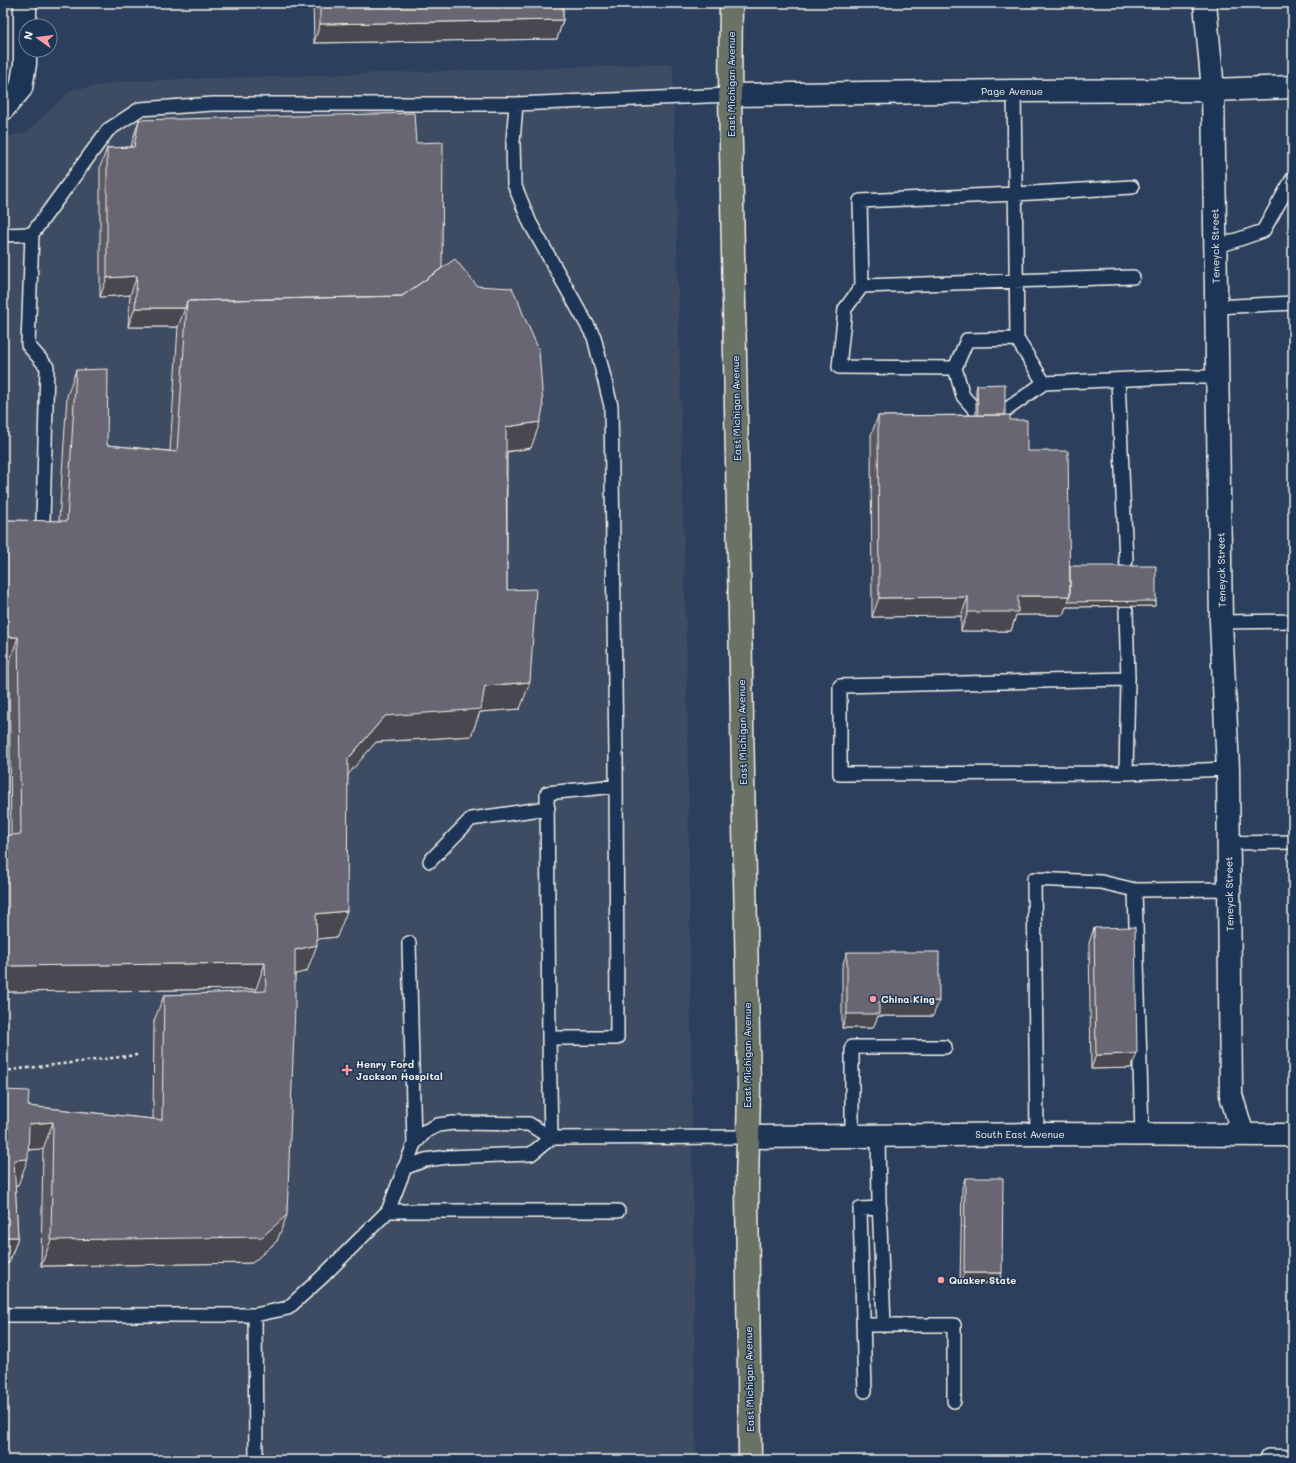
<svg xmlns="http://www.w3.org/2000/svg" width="1296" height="1463" viewBox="0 0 1296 1463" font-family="Mali,sans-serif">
<rect width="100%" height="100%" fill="#2c3f5d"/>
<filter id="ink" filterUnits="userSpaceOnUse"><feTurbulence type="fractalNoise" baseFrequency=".025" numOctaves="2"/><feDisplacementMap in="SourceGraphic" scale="8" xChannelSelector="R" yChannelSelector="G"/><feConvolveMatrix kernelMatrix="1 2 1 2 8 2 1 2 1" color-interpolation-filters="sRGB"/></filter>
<g filter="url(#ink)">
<path fill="#3e4b64" d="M673,64L687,679L696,1460H3V138L26,132L71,90L125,81Z"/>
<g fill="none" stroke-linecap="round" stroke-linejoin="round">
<defs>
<path id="lane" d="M1014,91L1017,339L1044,383L1174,377H1218
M516,104L513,142L514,184L530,223L594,337L611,406L616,754L617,1038H549L551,1138
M1132,187L1015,194L860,201L862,286L1133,277
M32,234L28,345L47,367L43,521
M3,235L32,234L108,130L140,109L213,104H516L730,95
M1216,247L1263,231L1293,178
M862,286L845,309L839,367L955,368L967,340L1017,339
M1216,307L1293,303
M955,368L963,396L976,411
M1118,380L1126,561
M1003,412L1044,383
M1126,611L1128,679
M1221,622L1293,621
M1126,773L1128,679L840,686V774L1126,773L1228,769
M1228,843L1293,842
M430,861L471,819L548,808
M1135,890L1142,1135
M409,943L414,1144
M549,1038L547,793L616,786
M1037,1134L1034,879L1101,882L1135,890L1229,889
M878,1135L879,1201L884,1325
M852,1136V1047H945
M404,1168L425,1160L448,1157L531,1154L551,1138
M388,1211H618
M3,1315H255L288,1308L322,1277L388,1211L414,1144L426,1131L438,1125L453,1123L529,1124L551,1138L747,1137
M255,1315L256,1460
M863,1325H954V1401
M865,1391L860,1209L880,1208
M1268,1460V1456L1293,1457"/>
<path id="street" d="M1205,3L1213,90L1221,622L1228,769L1231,1095L1243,1135
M3,109L21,88L25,64V3
M747,1137L1037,1134L1293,1135"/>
<path id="secondary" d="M730,95L1014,91L1213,90L1293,87"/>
<path id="primary" d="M731,3L730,95L749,1086L747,1187L750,1460"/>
</defs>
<use href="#lane" stroke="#f4f1e8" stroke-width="16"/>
<use href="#street" stroke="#f4f1e8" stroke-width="25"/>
<use href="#secondary" stroke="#f4f1e8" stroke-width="25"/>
<use href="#primary" stroke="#f4f1e8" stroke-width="25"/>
<path stroke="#f4f1e8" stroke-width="2.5" stroke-dasharray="3 3" stroke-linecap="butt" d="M3,1071L137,1055"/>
<use href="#lane" stroke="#1d3557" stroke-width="13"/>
<use href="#street" stroke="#1d3557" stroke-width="22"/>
<use href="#secondary" stroke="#1d3557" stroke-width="22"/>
<use href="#primary" stroke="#6b7165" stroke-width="22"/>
</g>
<path fill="#5a5863" stroke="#f4f1e8" d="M313,3H563V20L557,39L314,43Z
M139,120L416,143L442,268L531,448L507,452V590L520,709L480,712L471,736L376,742L348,774L337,937L317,939L307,971L295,974L277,1241L252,1263L41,1266L43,1149L28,1150L18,1185H15L18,1237L9,1263H3L28,1106L153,1119L154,1021L164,995L256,992V989L3,992V836L11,835L9,663H3V520L59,521L67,396L76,370L107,445L170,451L178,327H128L130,295L100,297V167L107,148L131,147L133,139Z
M977,385L1010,420L1027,451L1070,566L1156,601L1155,606L1066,607L1063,615H1016L1011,631H961V616L872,617L871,435L878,416L976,415V390Z
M1094,928L1131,1068L1091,1069L1089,943Z
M847,952L933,1016H878L873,1028H842V967Z
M965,1178L999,1283H960L962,1188Z"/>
<path fill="#4a4750" stroke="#f4f1e8" d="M563,20L557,39L314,43L320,24Z
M137,276L130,295L100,297L107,278Z
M135,308H185L178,327H128Z
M540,422L531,448L497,453L506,427Z
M1018,596H1070L1156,601L1155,606L1066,607L1063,615H1016L1011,631H961L968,612Z
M968,597L961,616L872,617L879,598Z
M3,637H18L9,663H3Z
M530,682L520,709L480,712L471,736L376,742L339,785L348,759L385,716L485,686Z
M347,911L337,937L306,940L316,914Z
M317,945L307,971L285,977L295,950Z
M265,963L256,989L3,992V966Z
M939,1001L933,1016H878L873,1028H842L847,1014L879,1002Z
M1137,1054L1131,1068L1091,1069L1096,1055Z
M53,1122L43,1149L20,1150L29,1124Z
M28,1159L18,1185L4,1186L14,1160Z
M287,1215L277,1241L252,1263L41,1266L51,1240Z
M3,1237H18L9,1263H3Z
M964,1273H1002L999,1283H960Z"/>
<path fill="#696673" stroke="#f4f1e8" d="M320,3H563V20L320,24Z
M414,113L416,143L443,142L442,268L402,296L187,301L185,308H135L137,276L107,278V148L134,147L139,120Z
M455,259L477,286L512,288L518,300L523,314L539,350L542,391L543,408L540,422L506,427L507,590L536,589L530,682L485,686L481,709L385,716L348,759L347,911L316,914L317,945L295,950V1006L287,1215L262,1237L51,1240L53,1122L29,1124L28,1159L14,1160L18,1237H3V1090L29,1091L28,1106L162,1120L164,995L266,991L265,963L3,966V836L21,834L18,637H3V520L67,521L76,370L108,369L107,445L177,452L187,301L402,296Z
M1005,384V415H978L977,385Z
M1010,415V420H1027V451H1068L1070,596H1018V612H968V597L879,598L878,416Z
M3,417H4L3,434Z
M1070,566H1156V601L1068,602L1070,596Z
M1135,927L1137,1054L1096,1055L1094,928Z
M847,952H939V1001L879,1002V1014H847Z
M965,1178H1003L1002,1273H964Z"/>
</g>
<g fill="#ff9aa2" stroke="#1d3557" stroke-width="1.5">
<circle cx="873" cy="999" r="4"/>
<path d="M345 1064h4v4h4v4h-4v4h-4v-4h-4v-4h4z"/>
<circle cx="941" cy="1280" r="4"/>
</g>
<g text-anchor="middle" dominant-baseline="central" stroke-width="3" stroke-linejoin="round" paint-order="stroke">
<g font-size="10" fill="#f4f1e8" stroke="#1d3557">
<text transform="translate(731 84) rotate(-90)">East Michigan Avenue</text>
<text x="1012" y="91">Page Avenue</text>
<text transform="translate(1215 246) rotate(-91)">Teneyck Street</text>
<text transform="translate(736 408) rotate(-91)">East Michigan Avenue</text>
<text transform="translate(1221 570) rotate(-91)">Teneyck Street</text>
<text transform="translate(742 732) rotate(-91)">East Michigan Avenue</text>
<text transform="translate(1229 894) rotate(-91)">Teneyck Street</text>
<text transform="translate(747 1055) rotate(-90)">East Michigan Avenue</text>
<text x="1020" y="1134">South East Avenue</text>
<text transform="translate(749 1379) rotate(-91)">East Michigan Avenue</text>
</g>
<g font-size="10" font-weight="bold" fill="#f4f1e8" stroke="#1d3557" text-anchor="start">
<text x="881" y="999">China King</text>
<text x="356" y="1064">Henry Ford<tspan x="356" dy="12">Jackson Hospital</tspan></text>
<text x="949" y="1280">Quaker State</text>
</g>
</g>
<rect width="1296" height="1463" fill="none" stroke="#1d3557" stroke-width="16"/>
<rect x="8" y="8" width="1280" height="1447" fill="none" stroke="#f4f1e8" stroke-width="1.5" filter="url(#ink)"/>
<g transform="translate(38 38) rotate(284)"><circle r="19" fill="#1d3557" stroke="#738091"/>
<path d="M0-3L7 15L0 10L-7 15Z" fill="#ff9aa2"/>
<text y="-6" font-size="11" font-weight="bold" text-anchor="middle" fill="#f4f1e8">N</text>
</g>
</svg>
